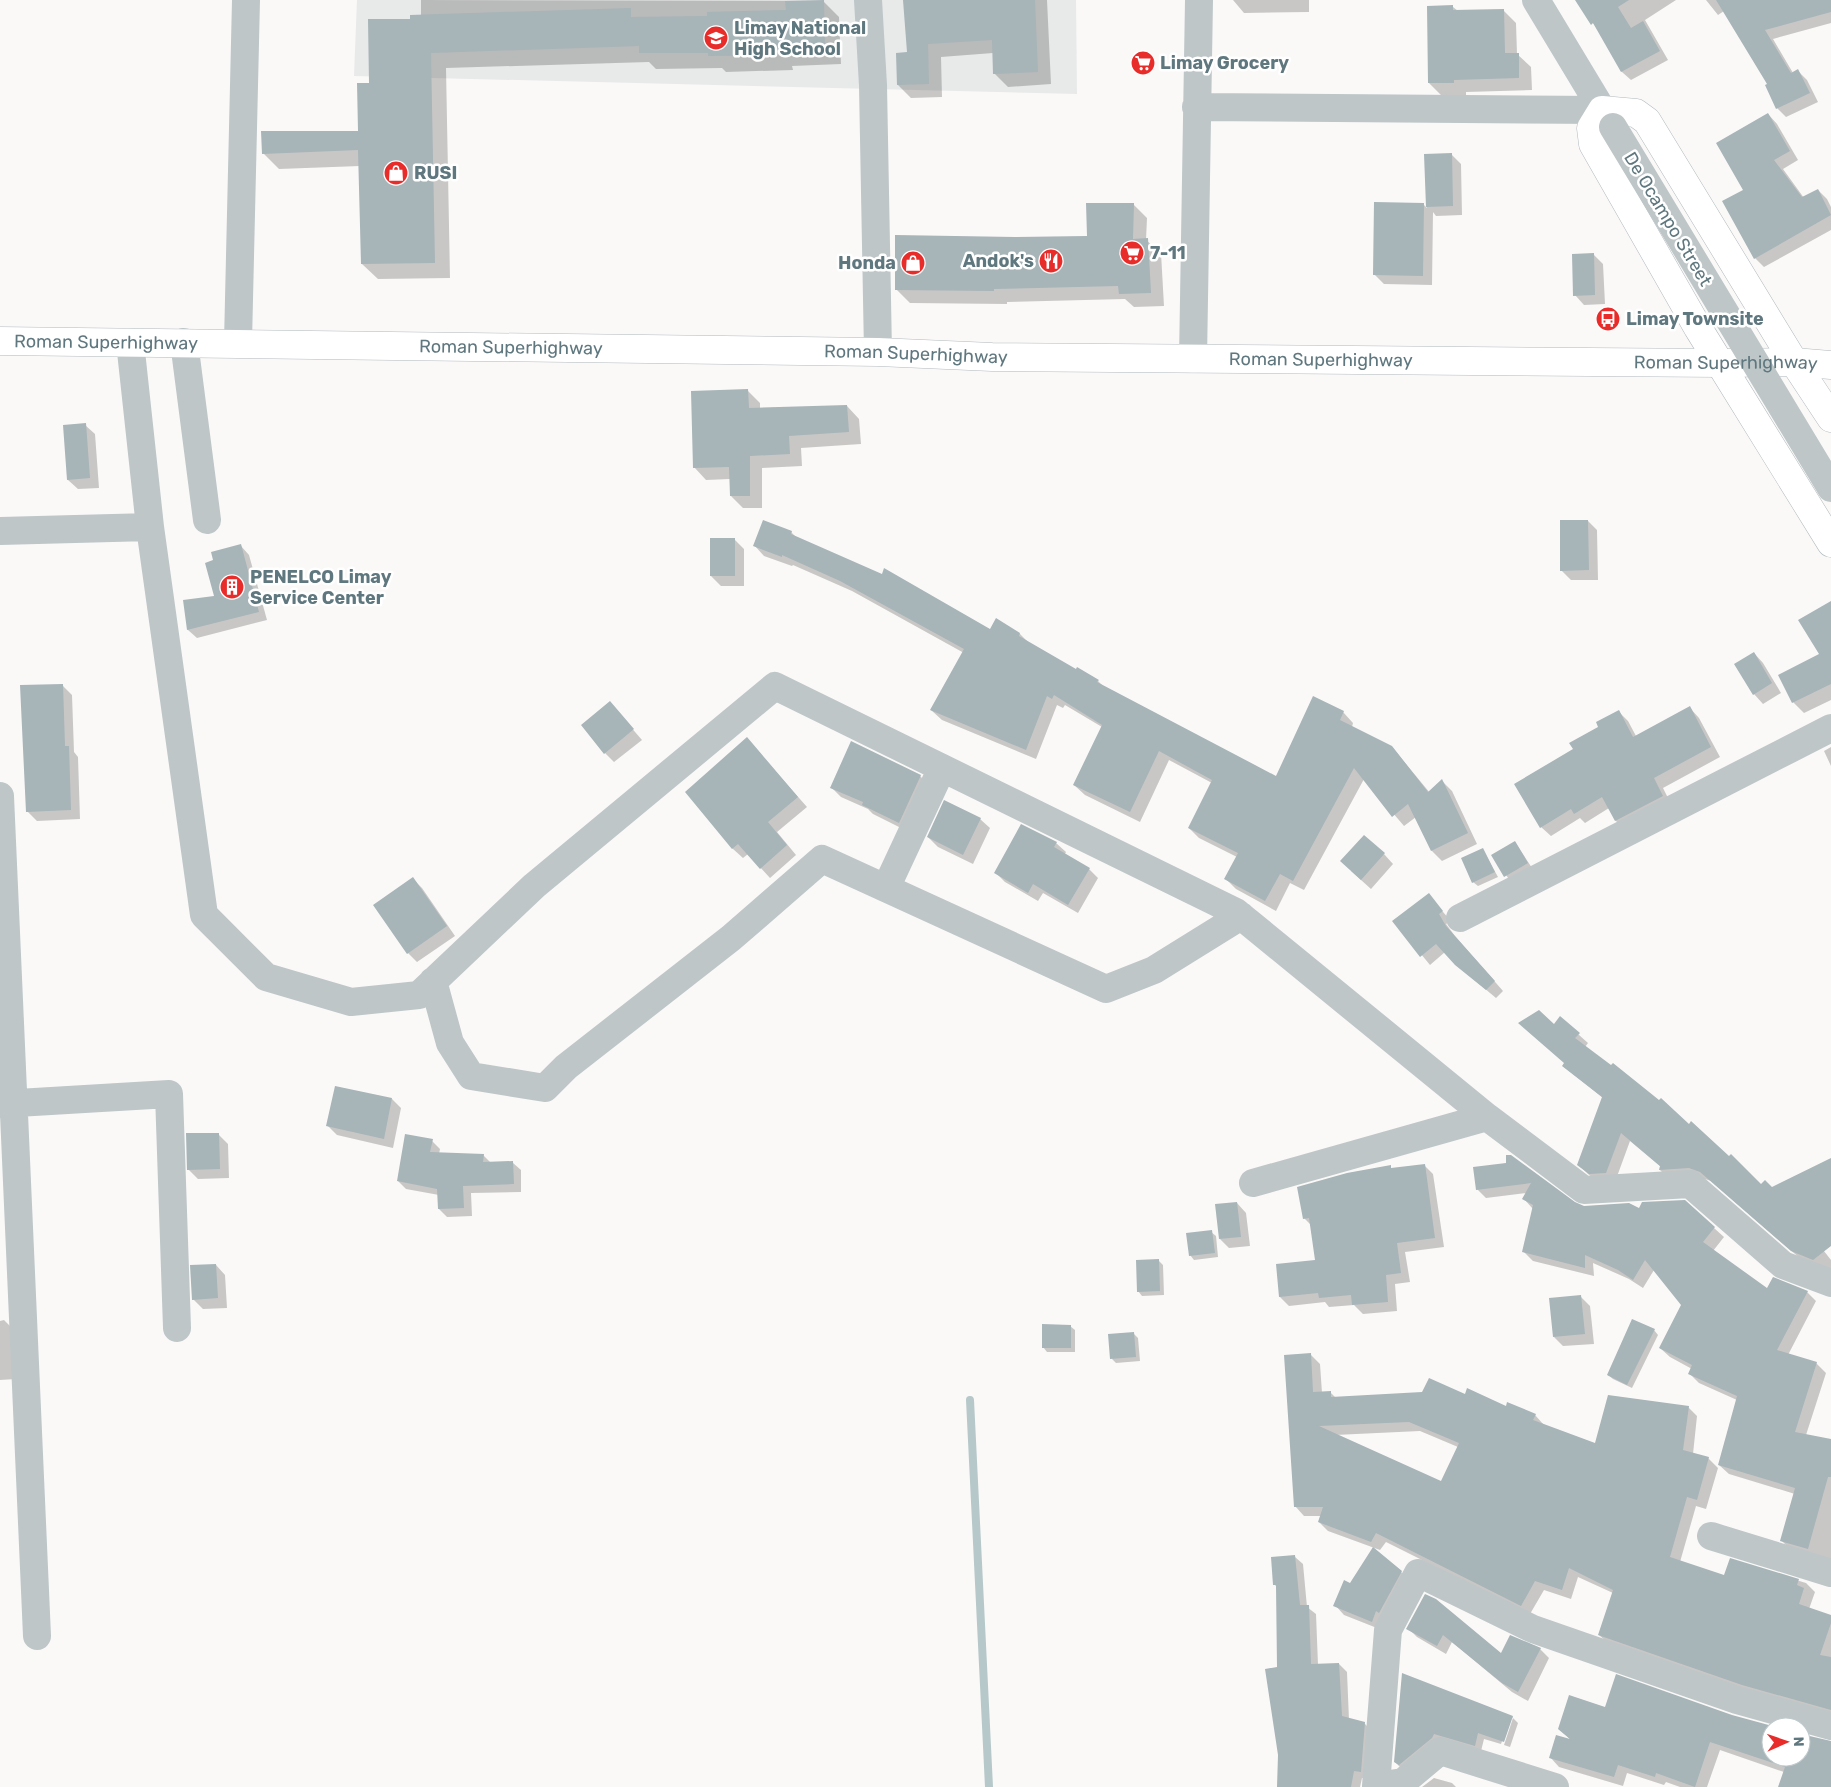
<svg xmlns="http://www.w3.org/2000/svg" width="1831" height="1787" viewBox="0 0 1831 1787" font-family="Rubik,sans-serif">
<rect width="100%" height="100%" fill="#faf9f8"/>
<path fill="#e8e9e9" d="M357,0H1076L1077,94L354,76Z"/>
<path fill="#0003" fill-rule="evenodd" d="M421,0L823,1L839,17L841,64L792,66L793,70L726,72L722,68L656,69L649,62L446,68L450,278L378,279L362,264L360,166L279,169L263,153L359,132L412,20L421,16Z
M904,0H1047L1051,84L1008,87L994,73L993,53L941,57L942,97L911,98L898,85L908,54Z
M1233,0H1309V12L1244,13Z
M1577,0H1676L1645,20L1668,60L1631,80L1622,72L1598,30Z
M1706,0H1831V23L1773,39L1793,73L1798,71L1807,80L1818,102L1786,117L1777,108L1769,85L1724,11L1718,15Z
M1453,7L1458,11L1503,10L1516,23L1517,54L1531,67L1532,90L1466,92V95L1442,96L1429,83Z
M1768,114L1777,124L1798,160L1783,169L1804,198L1818,190L1827,199L1831,207V230L1764,267L1755,258Z
M1451,154L1461,164L1462,215L1436,216L1433,212L1432,285L1384,284L1374,274L1423,204L1427,208L1425,155Z
M1133,204L1147,218L1146,240L1161,253L1164,306L1134,307L1125,299L1007,302V304L910,303L896,289L1015,239L1088,237Z
M1593,254L1603,264L1605,304L1584,305L1575,295Z
M748,391L760,403V409L847,406L859,419L861,444L801,448L802,466L762,468V508H743L731,496L730,479L706,480L694,467Z
M85,425L95,434L99,488L78,489L68,480Z
M1588,521L1597,530L1598,580H1571L1561,570Z
M791,532L797,538L990,631L1020,634L1030,644L1076,671L1098,681L1105,688L1276,778L1343,712L1353,723L1352,727L1392,747L1430,793L1442,781L1452,791L1477,844L1442,861L1432,851L1416,817L1404,826L1364,779L1304,890L1290,883L1276,911L1236,889L1226,879L1237,857L1199,838L1189,828L1212,783L1169,760L1140,822L1085,795L1074,785L1102,727L1065,705L1063,708L1057,705L1036,759L942,720L931,710L964,653L852,591L793,565L792,566L764,556L754,545Z
M735,540L744,549V586H721L711,576Z
M241,546L249,555L267,620L197,638L188,630L185,601L215,597Z
M1831,602V700L1804,713L1793,702L1820,655Z
M1754,653L1763,663L1781,693L1763,704L1754,694Z
M63,686L72,695L74,752L78,757L80,819L37,821L27,811Z
M610,703L642,740L614,762L605,753Z
M1690,708L1699,718L1720,757L1663,788L1672,806L1625,830L1616,821L1609,808L1585,823L1580,818L1551,836L1541,827L1574,749L1599,727L1619,712L1628,721L1636,736Z
M747,739L807,807L777,832L796,855L770,878L748,854L743,858L733,849L687,793Z
M1831,747V766L1824,751Z
M920,776L929,785L909,832L873,814L868,809L841,797L832,788Z
M980,819L990,828L973,864L938,847L928,837Z
M1515,842L1532,868L1510,881L1493,855Z
M1056,843L1066,852L1065,854L1089,869L1098,878L1078,913L1043,893L1038,901L1005,882L995,872Z
M1483,850L1498,877L1478,886L1473,882Z
M1384,854L1393,864L1371,889L1351,871Z
M413,879L422,888L455,936L417,962L408,953Z
M1428,895L1451,921L1446,924L1455,936L1503,991L1496,998L1466,973L1445,952L1430,965L1394,921Z
M1560,1018L1588,1043L1585,1047L1761,1186L1772,1189L1831,1159V1222L1809,1232L1831,1260V1271L1802,1260L1711,1181L1699,1177L1669,1179L1660,1170L1661,1167L1630,1141L1615,1182L1599,1183L1588,1174L1579,1165L1603,1098L1563,1066L1565,1063L1554,1025Z
M392,1099L401,1108L393,1148L337,1135L328,1126Z
M218,1134L228,1144L229,1178L198,1179L188,1169Z
M432,1141L440,1149L439,1154L483,1155L491,1163H513L521,1170V1192L471,1193L472,1216L447,1217L439,1209V1195L406,1189L398,1181Z
M1507,1164L1574,1204L1584,1207L1640,1209L1714,1228L1724,1237L1713,1251L1767,1290L1807,1292L1816,1301L1788,1355L1816,1363L1826,1373L1806,1435L1831,1440V1563L1791,1550L1782,1541L1795,1494L1729,1474L1719,1465L1737,1400L1699,1383L1690,1374L1692,1369L1670,1357L1660,1348L1682,1305L1654,1270L1643,1288L1629,1279L1593,1263L1594,1276L1533,1261L1524,1252L1533,1209L1524,1199L1527,1193L1486,1198L1477,1189Z
M1424,1165L1433,1174L1444,1247L1405,1252L1410,1282L1395,1284L1397,1311L1363,1314L1354,1305L1329,1307L1325,1302L1289,1306L1280,1297L1277,1265L1317,1261L1311,1225L1304,1218L1390,1167L1393,1170Z
M1237,1203L1246,1213L1250,1246L1229,1248L1220,1239Z
M1211,1232L1216,1236L1218,1257L1194,1260L1190,1255Z
M1158,1260L1163,1265L1164,1295L1142,1296L1138,1291Z
M216,1265L225,1275L227,1308L203,1309L193,1299Z
M1581,1297L1590,1306L1594,1344L1563,1346L1554,1337Z
M4,1320L14,1330L16,1379L0,1380V1321Z
M1070,1326L1075,1330V1352H1047L1043,1347Z
M1654,1330L1658,1335L1632,1388L1613,1379L1608,1375Z
M1133,1333L1138,1338L1140,1361L1116,1363L1112,1359Z
M1310,1354L1320,1364L1322,1393L1330,1392L1336,1398L1465,1395L1535,1415L1544,1425L1596,1444L1688,1407L1697,1416L1693,1454L1708,1458L1718,1468L1706,1509L1696,1506L1680,1562L1725,1577L1730,1560L1806,1583L1815,1592L1809,1609L1831,1617V1716L1752,1694L1609,1644L1599,1635L1613,1593L1578,1577L1571,1599L1544,1590L1530,1614L1386,1542L1380,1550L1328,1531L1319,1522L1321,1516H1304L1295,1506ZM1420,1431L1458,1447L1442,1483L1335,1435Z
M1295,1557L1303,1564L1307,1607L1316,1614L1318,1665L1339,1664L1347,1672L1349,1720L1365,1724L1373,1732L1369,1779L1362,1778L1360,1787H1278L1279,1669L1277,1587L1274,1584Z
M1401,1572L1410,1581L1382,1630L1344,1615L1335,1605L1351,1584Z
M1425,1595L1502,1655L1540,1649L1549,1658L1528,1701L1512,1692L1452,1642L1446,1654L1417,1637L1408,1628Z
M1403,1675L1512,1717L1518,1723L1510,1747L1504,1745L1513,1718H1510L1501,1744L1484,1739L1481,1751L1401,1768L1395,1762Z
M1605,1709L1731,1716L1771,1727V1757H1801V1735L1831,1742V1787H1780L1784,1772L1720,1750L1707,1787H1680L1666,1782L1664,1785L1627,1773L1623,1786L1559,1767L1550,1757L1572,1741L1559,1729Z
M1434,1778L1452,1783L1456,1787H1422Z"/>
<g fill="none" stroke-linecap="round" stroke-linejoin="round">
<path stroke="#b6c8c9" stroke-width="8" d="M970,1400L989,1787"/>
</g>
<path fill="#a7b4b8" fill-rule="evenodd" d="M824,0L825,49L777,51V55L708,56V53H639V46L431,53L435,263L361,264L358,150L262,154L261,131H358L357,83H369L368,19H410V15L631,8V17L707,16V12L786,10L785,1Z
M903,0H1035L1038,72L993,74L992,40L928,44L929,84L897,85L896,53L907,52Z
M1575,0H1629L1618,7L1631,28L1643,21L1660,51L1621,72L1593,23L1591,25Z
M1716,0H1831V12L1765,30L1791,73L1798,69L1810,93L1776,109L1765,85L1767,84Z
M1453,5V10L1504,9L1505,53H1519V78L1454,80V83H1428L1427,6Z
M1768,113L1790,151L1774,160L1802,197L1818,189L1831,215L1754,259L1722,201L1743,190L1716,143Z
M1452,153L1453,206L1426,207L1424,154Z
M1374,202L1424,203L1423,276L1373,275Z
M1086,203H1134L1133,239L1148,238L1151,293L1119,294L1118,286L994,289V291L895,290V235L1015,237L1087,236Z
M1594,253L1595,295L1573,296L1572,254Z
M748,389L749,408L847,405L849,432L789,436L790,454L750,456V496H730L729,467L693,468L691,391Z
M86,423L90,478L67,480L63,425Z
M763,520L792,531L791,534L882,574L884,568L990,629L996,618L1020,633L1019,636L1076,669L1077,667L1099,680L1097,682L1276,776L1313,696L1344,711L1340,720L1392,746L1428,792L1442,779L1468,833L1431,851L1408,804L1392,817L1354,768L1293,881L1280,874L1265,901L1224,879L1238,853L1188,828L1212,780L1159,751L1130,812L1073,785L1102,725L1054,695L1052,699L1047,696L1026,750L930,710L964,649L840,581L782,555V557L753,546Z
M1560,520H1588L1589,570L1560,571Z
M710,538H735V576H710Z
M241,544L259,612L187,630L183,600L214,596L205,563L213,560L211,552Z
M1831,601V684L1792,703L1778,675L1819,654L1798,620Z
M1754,652L1772,683L1753,695L1734,664Z
M63,684L65,746H69L71,810L26,812L20,685Z
M610,701L634,729L604,754L581,725Z
M1690,706L1711,747L1654,778L1663,796L1615,821L1602,797L1574,814L1571,809L1540,828L1514,784L1573,749L1569,743L1598,727L1596,722L1619,710L1633,737Z
M747,737L798,797L768,822L787,845L760,869L738,844L732,849L685,792Z
M851,741L921,775L899,823L862,805L863,802L830,788Z
M944,800L981,818L963,855L927,837Z
M1021,824L1057,842L1054,847L1090,868L1068,905L1033,884L1028,893L994,873Z
M1364,835L1385,853L1361,880L1340,861Z
M1515,841L1528,863L1504,877L1491,855Z
M1483,848L1495,872L1472,883L1461,858Z
M413,877L447,926L407,954L373,905Z
M1429,893L1443,911L1439,914L1446,926L1495,981L1486,990L1455,965L1436,944L1420,957L1392,921Z
M1539,1010L1554,1024L1560,1016L1580,1033L1575,1038L1611,1065L1613,1063L1659,1100L1661,1098L1689,1124L1691,1121L1729,1156L1731,1154L1761,1184L1765,1180L1772,1187L1831,1158V1246L1813,1260L1791,1251L1700,1172L1689,1168L1659,1170L1660,1166L1621,1133L1606,1173L1589,1174L1577,1165L1602,1097L1562,1066L1564,1063L1518,1023Z
M335,1086L392,1098L384,1139L326,1126Z
M186,1133H219L220,1169L187,1170Z
M405,1134L433,1139L430,1152L484,1154L483,1162L513,1161L514,1184L463,1186L464,1208L438,1209L437,1189L397,1181Z
M1506,1155H1511L1575,1202L1584,1206L1629,1203L1639,1208L1642,1202L1685,1200L1715,1227L1703,1242L1767,1288L1773,1277L1808,1291L1777,1350L1817,1362L1795,1432L1831,1439V1477H1828L1808,1549L1780,1541L1795,1488L1718,1465L1737,1396L1688,1374L1692,1365L1659,1348L1681,1305L1645,1260L1633,1280L1618,1270L1585,1255V1268L1522,1252L1533,1205L1522,1199L1531,1183L1476,1190L1473,1167L1506,1163Z
M1425,1164L1435,1238L1397,1243L1401,1273L1386,1275L1388,1302L1352,1305L1351,1295L1319,1298L1318,1293L1279,1297L1276,1264L1315,1260L1309,1218L1303,1219L1297,1187L1347,1173L1391,1165V1168Z
M1237,1202L1241,1237L1219,1239L1215,1204Z
M1212,1230L1215,1253L1189,1256L1186,1233Z
M1159,1259L1160,1291L1137,1292L1136,1260Z
M216,1264L218,1298L192,1300L190,1265Z
M1581,1295L1585,1334L1553,1337L1549,1298Z
M1632,1319L1655,1329L1627,1385L1607,1375Z
M1042,1324L1071,1325V1348H1042Z
M1134,1332L1136,1357L1110,1359L1108,1334Z
M1311,1353L1313,1392L1331,1391V1397L1422,1392L1429,1378L1465,1394L1467,1388L1506,1406L1507,1402L1536,1414L1533,1420L1595,1443L1608,1395L1689,1406L1683,1450L1709,1457L1697,1500L1687,1497L1670,1557L1724,1575L1730,1558L1799,1579L1797,1585L1804,1588L1799,1604L1831,1615V1623L1820,1655L1831,1657V1710L1742,1685L1598,1635L1613,1590L1569,1568L1562,1590L1535,1581L1521,1606L1376,1533L1371,1542L1318,1522L1323,1507H1294L1284,1355ZM1409,1422L1459,1443L1441,1481L1319,1426Z
M1373,1547L1402,1571L1379,1613L1376,1611L1372,1622L1333,1606L1344,1580L1350,1583Z
M1295,1555L1300,1605H1309L1311,1664L1339,1663L1342,1716L1365,1722L1361,1772L1354,1771L1351,1787H1277L1278,1755L1265,1669L1277,1667L1276,1585H1273L1271,1557Z
M1425,1594L1436,1599L1501,1653L1510,1635L1541,1648L1518,1692L1502,1683L1443,1635L1437,1646L1406,1629Z
M1402,1673L1513,1716L1504,1742L1478,1733L1475,1746L1434,1734L1432,1738L1399,1765L1394,1762Z
M1616,1674L1732,1715L1776,1727H1771V1757H1801V1734L1831,1741V1787H1778L1785,1767L1710,1742L1695,1787L1656,1773L1655,1777L1618,1765L1614,1777L1549,1758L1556,1735L1570,1739L1558,1729L1569,1695L1605,1707Z"/>
<g fill="none" stroke-linecap="round" stroke-linejoin="round">
<defs>
<g id="major">
<path id="s1" d="M0,341L878,352L992,357L1721,363L1794,362L1831,365"/>
<path d="M1831,418L1794,362L1647,121L1636,113L1602,110L1591,128L1593,144L1698,328L1831,543"/>
</g>
</defs>
<use href="#major" stroke="#b2babd" stroke-width="29"/>
<path stroke="#bec6c8" stroke-width="28" d="M868,0L873,85L878,352
M1536,0L1609,121
M1196,107L1602,110
M130,342L150,527L204,915L266,977L351,1002L419,995L534,886L775,686L1236,912L1487,1117
M184,342L207,520
M238,342L246,0
M1193,359L1199,0
M0,531L150,527
M0,796L37,1636
M886,888L942,768
M1460,918L1831,728
M433,981L450,1043L471,1076L545,1088L566,1067L731,938L822,859L1106,989L1154,970L1241,916
M0,1104L169,1094L177,1328
M1253,1183L1487,1117L1584,1190L1690,1184L1783,1265L1831,1283
M1711,1536L1831,1573
M1555,1787L1440,1751L1403,1782L1376,1786L1388,1630L1418,1573L1533,1629L1737,1700L1831,1726"/>
<use href="#major" stroke="#fff" stroke-width="28"/>
<path stroke="#bec6c8" stroke-width="28" d="M1613,127L1831,488"/>
</g>
<defs>
<symbol id="school-disc" viewBox="-11 -11 22 22"><circle r="9.5" fill="#e82c2a" stroke="#fff"/><path d="M0-5L7-2L0 1L-7-2ZM-4 1L0 2.5L4 1V4Q0 6-4 4Z" fill="#fff"/></symbol>
<symbol id="supermarket-disc" viewBox="-11 -11 22 22"><circle r="9.5" fill="#e82c2a" stroke="#fff"/><path d="M-6-5.5h2.5l.6 2H6L4.5 2H-2.5L-4.4-4H-6ZM-1.5 3.2a1.3 1.3 0 1 0 .1 0ZM3 3.2a1.3 1.3 0 1 0 .1 0Z" fill="#fff"/></symbol>
<symbol id="shop-disc" viewBox="-11 -11 22 22"><circle r="9.5" fill="#e82c2a" stroke="#fff"/><path d="M-5-2.5h2.3a2.7 3.5 0 0 1 5.4 0H5L5.5 6h-11ZM-1.5-2.5h3a1.5 2.3 0 0 0-3 0Z" fill="#fff"/></symbol>
<symbol id="restaurant-disc" viewBox="-11 -11 22 22"><circle r="9.5" fill="#e82c2a" stroke="#fff"/><path d="M-5-6h1v4h1v-4h1v4h1v-4h1v5L-1.5 .5V6h-2V.5L-5-1ZM5-6V6H3V1.5H1.5Q1.5-4 5-6Z" fill="#fff"/></symbol>
<symbol id="bus-disc" viewBox="-11 -11 22 22"><circle r="9.5" fill="#e82c2a" stroke="#fff"/><path d="M-5-6H5V4H4V6H2V4H-2V6H-4V4H-5ZM-3.5-4V0h7V-4ZM-3.5 1.2v1.5H-2V1.2ZM2 1.2v1.5H3.5V1.2Z" fill="#fff"/></symbol>
<symbol id="building-disc" viewBox="-11 -11 22 22"><circle r="9.5" fill="#e82c2a" stroke="#fff"/><path d="M-4-6H4V6H1V3H-1V6H-4ZM-2.5-4.3h1.7v1.8h-1.7ZM.8-4.3h1.7v1.8H.8ZM-2.5-1h1.7V.8h-1.7ZM.8-1h1.7V.8H.8Z" fill="#fff"/></symbol>
</defs>
<g fill-rule="evenodd">
<use href="#school-disc" x="702" y="24" width="28" height="28"/>
<use href="#supermarket-disc" x="1129" y="49" width="28" height="28"/>
<use href="#shop-disc" x="382" y="159" width="28" height="28"/>
<use href="#supermarket-disc" x="1118" y="239" width="28" height="28"/>
<use href="#restaurant-disc" x="1037" y="247" width="28" height="28"/>
<use href="#shop-disc" x="899" y="249" width="28" height="28"/>
<use href="#bus-disc" x="1594" y="305" width="28" height="28"/>
<use href="#building-disc" x="218" y="573" width="28" height="28"/>
</g>
<g text-anchor="middle" dominant-baseline="central" stroke-width="5" stroke-linejoin="round" paint-order="stroke">
<g font-size="18" font-weight="bold" fill="#5f777e" stroke="#fff" text-anchor="start">
<text x="734" y="28">Limay National<tspan x="734" dy="21">High School</tspan></text>
<text x="1160" y="63">Limay Grocery</text>
<text x="414" y="173">RUSI</text>
<text x="1150" y="253">7-11</text>
<text x="1034" y="261" text-anchor="end">Andok's</text>
<text x="896" y="263" text-anchor="end">Honda</text>
<text x="1626" y="319">Limay Townsite</text>
<text x="250" y="577">PENELCO Limay<tspan x="250" dy="21">Service Center</tspan></text>
</g>
<g font-size="18" fill="#5f777e" stroke="#fff">
<text transform="translate(1668 219) rotate(59)">De Ocampo Street</text>
<text stroke="none"><textPath href="#s1" startOffset="106">Roman Superhighway</textPath></text>
<text stroke="none"><textPath href="#s1" startOffset="511">Roman Superhighway</textPath></text>
<text stroke="none"><textPath href="#s1" startOffset="916">Roman Superhighway</textPath></text>
<text stroke="none"><textPath href="#s1" startOffset="1321">Roman Superhighway</textPath></text>
<text stroke="none"><textPath href="#s1" startOffset="1726">Roman Superhighway</textPath></text>
</g>
</g>
<g transform="translate(1786 1742) rotate(88)"><circle r="24" fill="#ffffff" stroke="#bfc9cb"/>
<path d="M0-4L9 19L0 12L-9 19Z" fill="#e82c2a"/>
<text y="-8" font-size="14" font-weight="bold" text-anchor="middle" fill="#5f777e">N</text>
</g>
</svg>
